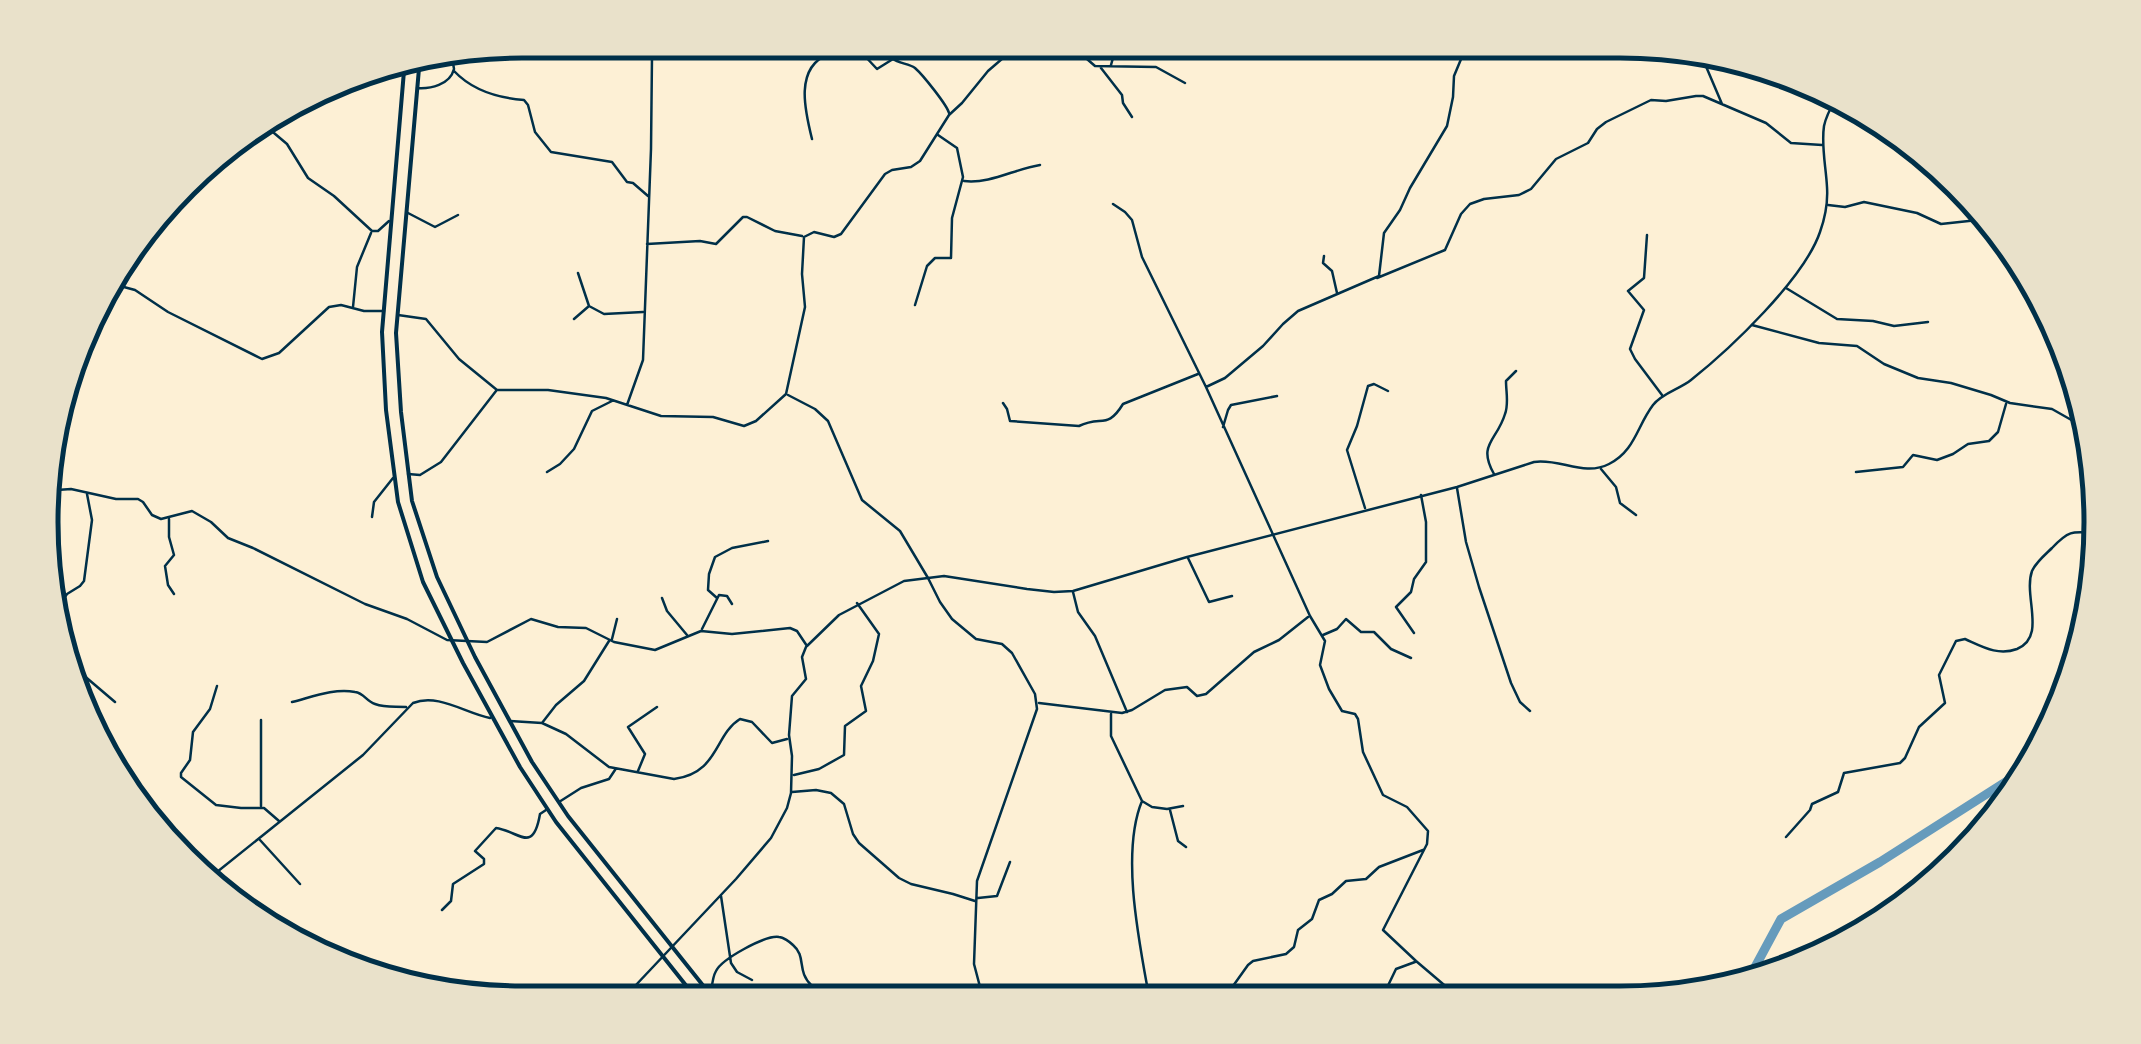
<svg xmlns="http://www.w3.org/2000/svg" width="2141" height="1044" viewBox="0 0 2141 1044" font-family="Arial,sans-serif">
<rect width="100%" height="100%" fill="#fdf0d5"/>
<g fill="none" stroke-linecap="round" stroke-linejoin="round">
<path stroke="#669bbc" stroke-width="9" d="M1747,982L1781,919L1880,862L2029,767"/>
<path stroke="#003049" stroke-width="2.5" d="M665,40L686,49L706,46
M883,40L882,46C885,50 888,55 892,58C899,64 908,63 915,68C923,75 947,105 949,113
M1065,40L1095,66L1156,67L1185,83
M1644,45L1646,50
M1711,58L1705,64L1722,104
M1111,65L1118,40
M1101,68L1122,95L1123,103L1132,117
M454,71C472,90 498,98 524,100L528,105L535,132L551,152L612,162L627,182L633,183L648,196
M417,88C430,89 450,85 454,69C454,68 451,53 451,52
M261,122L287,144L308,178L334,196L372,231H378L389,221
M812,139C805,111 794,67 829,54C839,50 852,53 862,53L877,69L893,59
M964,181C991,184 1014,169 1040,165
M1113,204L1125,212L1132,220L1142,257L1206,387L1310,616L1325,641L1320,665L1329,689L1342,711L1355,714L1358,719L1363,752L1383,795L1407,807L1428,831L1427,844L1383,930L1416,961L1463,1001
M1828,205L1845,207L1864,202L1917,213L1941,224L1978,220L1987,222
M408,213L435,227L458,215
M1647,235L1644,278L1628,291L1644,310L1630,349L1635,359L1662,395
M647,244L700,241L716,244L743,217H747L775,231L802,236
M1324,256L1323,263L1332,271L1337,293
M1377,278L1445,250L1461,214L1470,204L1484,199L1519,195L1531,189L1556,159L1588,143L1597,129L1606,122L1651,100L1666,101L1696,96H1703L1766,123L1791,143L1822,145
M109,283L135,290L168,312L262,359L279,353L329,307L341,305L364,311H384
M1786,288L1837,319L1873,321L1894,326L1928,322
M915,305L927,266L935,258H951L952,218L963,177L957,148L938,135
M589,306L604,314L643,312
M353,307L357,267L371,233
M398,315L426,319L459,359L497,390H548L606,398L661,416L713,417L744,426L756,421L786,394L805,307L802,274L804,237L814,232L834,237L841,234L885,174L892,170L911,167L920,161L949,115L962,103L988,71L1024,40
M574,319L589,306L578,273
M1752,325L1819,343L1857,346L1884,364L1918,378L1951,383L1991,395L2010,403L2052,409L2082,426
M1206,387L1225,378L1263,346L1283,324L1298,311L1379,276L1384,233L1400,210L1410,188L1447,126L1453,97L1454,76L1469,40
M788,395L815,409L828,421L862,500L900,531L928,578L940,602L952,619L976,639L1002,644L1012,653L1035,694L1037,709L977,881L974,964L984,1002
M1003,403L1007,409L1010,421L1079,426C1102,415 1107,430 1123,404L1198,374
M627,405L643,360L651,149L652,56L648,40
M1223,427L1228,410L1231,405L1277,396
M1601,469L1616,487L1620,503L1636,515
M547,472L560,464L574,449L592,411L612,401
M1856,472L1903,467L1913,455L1937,460L1953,454L1968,444L1989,441L1998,432L2006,404
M408,474L420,475L441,462L496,391
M1494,474C1477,444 1497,441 1505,414C1509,404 1506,392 1506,381L1516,371
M1457,488L1466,542L1479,587L1511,683L1520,702L1530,711
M1365,508L1347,450L1357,426L1368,386L1374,384L1388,391
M372,517L374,502L393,478
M169,519V537L174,555L165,566L168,585L174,594
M1188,558L1209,602L1232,596
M1073,592L1078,612L1095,636L1127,712
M662,598L667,611L687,635
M717,598L708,590L709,574L715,557L732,548L768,541
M702,629L719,595L727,596L732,604
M1414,633L1396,607L1411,592L1414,579L1426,562V522L1421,495
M1323,635L1337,629L1346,619L1361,632H1374L1391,649L1411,658
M612,639L617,619
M66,657C76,639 63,626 55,611L67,594L80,586L84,581L92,520L87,494
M68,662L115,702
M217,686L210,709L193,732L190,760L181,773V777L216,805L241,808H264L279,821
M292,702C312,697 334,688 355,692C364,693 366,701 375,704C386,708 395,706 406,707
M1039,703L1122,713L1132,710L1165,690L1187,687L1197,696L1206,694L1254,652L1279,640L1308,617
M1111,714V736L1142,801L1152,807L1167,809L1183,806
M510,721L542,723L566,734L609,767L674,779C719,773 714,735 740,719L752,722L772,743L787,739
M542,723L556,705L584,681L609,641
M638,771L645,754L628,727L657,707
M794,775L819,769L844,755L845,726L866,711L861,686L873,661L879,634L857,603
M792,792L816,790L831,793L844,804L853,834L859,843L899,878L911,884L953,894L975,901
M1142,801C1120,854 1140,946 1150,1002
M559,802L581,788L609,779L615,770
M261,806V720
M1170,810L1178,841L1186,847
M1786,837L1810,810L1812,804L1838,792L1844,773L1900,763L1905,758L1919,727L1945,703L1939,675L1956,641L1965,639C1983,647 1998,656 2017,649C2047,637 2023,596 2032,571C2036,562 2046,554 2052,548C2068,531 2072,531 2093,533L2100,526
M260,840L300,884
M207,880L363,755L413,703C438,693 465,713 490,718
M721,896L731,963L737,972L752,980
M978,898L997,896L1010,862
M442,910L451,901L453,884L484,864V859L475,851L496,828C519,831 533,855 540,814L546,810
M635,988L671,1003
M711,994C712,987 712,978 716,971C722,959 765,935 779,937C783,937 790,942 793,945C807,957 796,971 812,986
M1383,996L1396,969L1415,962
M1230,1001L1228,993L1248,965L1253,961L1286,954L1294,947L1298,930L1312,919L1319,900L1332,894L1346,881L1366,879L1379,867L1423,850
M618,1004L736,879L771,838L787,808L791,793L792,756L789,735L792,696L806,679L802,657L806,647"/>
<path stroke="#003049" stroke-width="2.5" d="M47,495L57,490L71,489L116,499H138L143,502L152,515L161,519L192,511L211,522L228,538L253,548L365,604L407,619L447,640L487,642L531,619L558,627L586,628L614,642L655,650L701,631L732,634L790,628L797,631L807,646L839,615L904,581L944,576L1027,589L1054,592L1073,591L1187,557L1457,487L1534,462C1560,458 1584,477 1609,464C1635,451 1637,426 1653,405C1662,393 1680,389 1691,380C1730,349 1804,279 1820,232C1825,218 1828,202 1827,187C1826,167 1821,146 1824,126C1826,116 1831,107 1836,98"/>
<path stroke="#003049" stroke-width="4" d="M420,57L396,333L401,412L412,501L437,577L475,657L532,762L568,816L717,1003
M405,59L382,332L386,410L398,502L423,582L463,663L520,767L556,822L700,1003"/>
</g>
<path d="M0 0H2141V1044H0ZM522 58H1620A464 464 0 0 1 2084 522V522A464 464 0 0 1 1620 986H522A464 464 0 0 1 58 522V522A464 464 0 0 1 522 58Z" fill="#e9e1ca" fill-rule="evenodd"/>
<path fill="none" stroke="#003049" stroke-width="5" d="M522 58H1620A464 464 0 0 1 2084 522V522A464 464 0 0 1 1620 986H522A464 464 0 0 1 58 522V522A464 464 0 0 1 522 58Z"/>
</svg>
